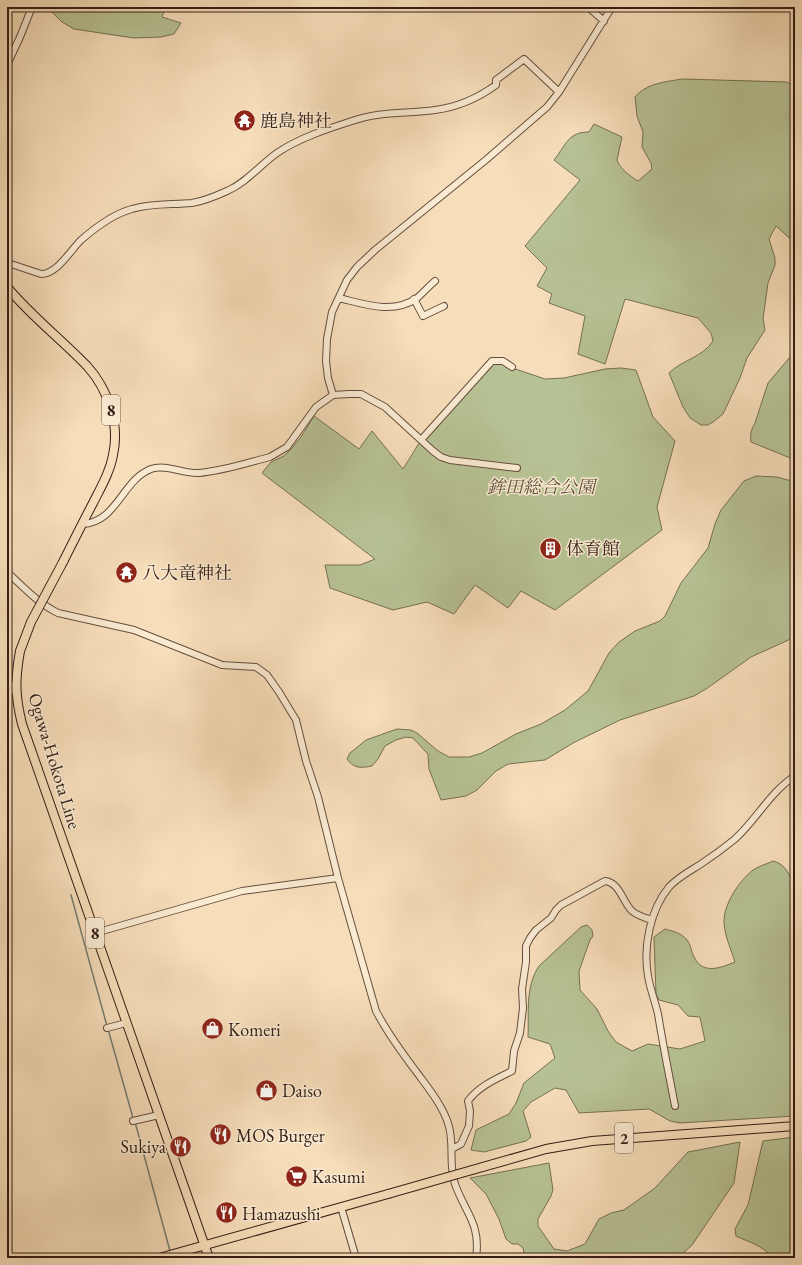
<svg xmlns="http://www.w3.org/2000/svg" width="802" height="1265" viewBox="0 0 802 1265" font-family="'EB Garamond','Noto Serif JP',serif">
<rect width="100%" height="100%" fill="#f7deba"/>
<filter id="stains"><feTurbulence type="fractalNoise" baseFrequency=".005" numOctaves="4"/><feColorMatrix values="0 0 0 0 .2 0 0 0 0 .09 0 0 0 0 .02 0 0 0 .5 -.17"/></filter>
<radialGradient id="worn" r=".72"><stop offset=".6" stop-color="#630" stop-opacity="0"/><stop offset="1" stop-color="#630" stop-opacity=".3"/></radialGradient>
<path fill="#b7c294" stroke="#767054" d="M47,7H173L164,11L162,17L181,23L174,34L161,37L134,38L74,29L62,22Z
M682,79L787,82L795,87V129L790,137L795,147V243L776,226L769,239L775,258V265L768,283L763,319L765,330L747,358L740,378L723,414L713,422L708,425H701L690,418L683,407L669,373C682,360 703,357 713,341L711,333L698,318L625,299L605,364L578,354L585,316L549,303L552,294L537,286L547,268L525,246L580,180L554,160C566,145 568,132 589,132L594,124L622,137L617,160C620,169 630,176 638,181L652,169L651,163L642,147L643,132L637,116L635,97C647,83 665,82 682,79Z
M795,301V460L751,442C750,434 751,430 755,423L768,383L791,356L793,350V320Z
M492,361L545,379L564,378L605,369L621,368L636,370L653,417L675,441L657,507L662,530L555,610L521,591L508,608L475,585L454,614L427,602L393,610L330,588L325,565H360L375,559L262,473L271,462L284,456L292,448L301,437L314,416L359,449L372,431L403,469L421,440Z
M756,476L777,477L795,482V637L751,657L706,689L694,696L620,720L573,743L545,760L508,764L496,771L477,790L466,796L441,800L429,769L428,754L413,738L406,737L396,740L385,746L378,759L372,766C361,768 354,769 347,759L350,753L366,740L397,729L411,730L417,733L438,751L449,757H469L482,753L516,734L541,724L565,710L588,691L609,653L619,642L635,631L660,621L665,616L681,583L708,548L715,524L721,510L744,481Z
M773,861C786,864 790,876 795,887V1116L680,1123L670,1121L649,1109L579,1113L566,1090L555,1088L531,1102L523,1111L531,1137L526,1141L484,1152L471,1150L476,1130L509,1114L516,1103L524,1083L555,1058L550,1044L528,1037C529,1013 525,987 539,966L581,927L587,925L592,930L593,936L590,940L579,971L580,990L597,1009L608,1031L616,1042L632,1051L648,1044L680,1049L705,1041L700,1017L688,1016L678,1005L659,1000L656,994L654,937L665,929C672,931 682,933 687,940C691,944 691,952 694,957C703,975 720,968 735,962C731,949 725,937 724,923C723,905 739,881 753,870C759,866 767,864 773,861Z
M795,1137V1258H772C765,1246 748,1242 736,1236L735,1229L748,1205L763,1141Z
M740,1142L734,1183L692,1245L678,1258H525L523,1248L518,1244H512L506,1239L499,1219L486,1194L470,1178L549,1163L553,1190L551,1196L538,1219V1226L554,1249L567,1251L585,1244L599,1219L611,1213L624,1210L655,1188L688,1152Z"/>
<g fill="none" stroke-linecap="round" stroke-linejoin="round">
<path stroke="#737d74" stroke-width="1.5" d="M71,895L107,1026
M108,1029L133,1118
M135,1122L170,1251"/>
<defs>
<path id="minor" d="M588,7L604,21
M7,65L20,37L32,7
M7,264L14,265L41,274C57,274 70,251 81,240C96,227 113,214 132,209C152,203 172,205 192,203C204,201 216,196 227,191C246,183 260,165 277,153C299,138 327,129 352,121C379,111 407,114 435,110C458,107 478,98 496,85V80L524,59L559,92
M339,298C364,304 393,315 417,298C423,293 429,286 435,281
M414,299L423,316L444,306
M333,395L328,378L326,361L327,339L332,312L347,280L357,267L375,250L487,159L547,107L559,92L612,7
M421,440L492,361H503L512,367
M82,524C117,523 122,480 151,469C166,464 184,474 199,473C223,471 247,463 270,457L287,447L316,407L333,395L349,394H361L385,407L433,451L441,457L450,460L517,468
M7,572C23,587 38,603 58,613L134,630L222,665L256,667L267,675L279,692L296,720L306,761L318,797L338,878L376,1011C388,1034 402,1053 418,1074C429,1089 442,1105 448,1123C455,1143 448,1164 455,1184C465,1213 481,1223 476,1258
M7,678L16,694
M95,933L242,891L338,878
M107,1028L126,1023
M675,1106C669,1075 663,1045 658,1014C655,1001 650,989 648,976C643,947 650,910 669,887C678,877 690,871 701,864C713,856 724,848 735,839C757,819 770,792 795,776
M133,1121L159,1115
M452,1149L461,1144L469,1126L470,1111L468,1101C479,1086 496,1079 512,1071L514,1051L520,1033L523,1008L522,989L526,962V946L530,938L536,930L551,918L556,910L561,905L605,881C620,883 622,901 632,911C638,916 645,918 652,920
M341,1207L356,1258"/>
<path id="major" d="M7,287C31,316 61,339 87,366C108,389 120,424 113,455C110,472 101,487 93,503C83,522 73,542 63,562
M20,651C15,679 15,696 22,724L209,1258
M458,1174L546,1149L592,1141L795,1126
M159,1258L388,1194"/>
</defs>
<use href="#minor" stroke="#654e3e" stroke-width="8"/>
<use href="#major" stroke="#341e15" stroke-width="10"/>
<use href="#minor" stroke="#faead2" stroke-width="6"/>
<use href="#major" stroke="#f7deba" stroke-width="8"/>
<defs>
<path id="major-bridge" d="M20,651L31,622L63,562
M388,1194L458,1174"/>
</defs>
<use href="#major-bridge" stroke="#341e15" stroke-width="10" stroke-linecap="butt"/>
<use href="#major-bridge" stroke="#f7deba" stroke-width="8"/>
</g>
<defs>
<symbol id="temple-disc" viewBox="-11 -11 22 22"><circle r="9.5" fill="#8f2418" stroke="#faead2"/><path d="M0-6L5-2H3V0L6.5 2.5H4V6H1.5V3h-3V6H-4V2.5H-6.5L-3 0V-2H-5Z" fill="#fff"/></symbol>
<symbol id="building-disc" viewBox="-11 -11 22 22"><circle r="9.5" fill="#8f2418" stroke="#faead2"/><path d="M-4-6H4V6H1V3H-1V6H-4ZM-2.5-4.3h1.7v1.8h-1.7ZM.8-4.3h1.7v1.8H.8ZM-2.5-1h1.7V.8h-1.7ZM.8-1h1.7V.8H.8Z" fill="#fff"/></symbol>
<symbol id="shop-disc" viewBox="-11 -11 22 22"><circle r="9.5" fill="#8f2418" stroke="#faead2"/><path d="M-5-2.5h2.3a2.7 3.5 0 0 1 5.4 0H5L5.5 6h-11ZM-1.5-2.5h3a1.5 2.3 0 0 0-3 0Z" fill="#fff"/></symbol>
<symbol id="restaurant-disc" viewBox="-11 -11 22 22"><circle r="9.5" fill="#8f2418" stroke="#faead2"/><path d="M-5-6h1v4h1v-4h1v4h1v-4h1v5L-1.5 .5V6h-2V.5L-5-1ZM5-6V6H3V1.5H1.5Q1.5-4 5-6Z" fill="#fff"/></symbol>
<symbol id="supermarket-disc" viewBox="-11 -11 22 22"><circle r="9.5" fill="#8f2418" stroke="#faead2"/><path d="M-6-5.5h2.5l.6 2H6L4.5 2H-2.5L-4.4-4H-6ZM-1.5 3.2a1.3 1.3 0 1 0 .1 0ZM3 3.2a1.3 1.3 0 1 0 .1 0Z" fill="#fff"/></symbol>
</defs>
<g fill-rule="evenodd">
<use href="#temple-disc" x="232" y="108" width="25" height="25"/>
<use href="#building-disc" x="538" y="536" width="25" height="25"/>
<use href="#temple-disc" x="114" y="560" width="25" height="25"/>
<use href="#shop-disc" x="200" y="1016" width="25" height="25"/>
<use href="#shop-disc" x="254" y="1078" width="25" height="25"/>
<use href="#restaurant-disc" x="208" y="1122" width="25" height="25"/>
<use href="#restaurant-disc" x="168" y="1134" width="25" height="25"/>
<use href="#supermarket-disc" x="284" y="1164" width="25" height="25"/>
<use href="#restaurant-disc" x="214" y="1200" width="25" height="25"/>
</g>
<g text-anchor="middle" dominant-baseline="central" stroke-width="3" stroke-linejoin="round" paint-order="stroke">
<g fill="#faead2" stroke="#6f5b4e" stroke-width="1">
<rect x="102" y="395" width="18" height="30" rx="3"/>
<rect x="86" y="918" width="18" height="30" rx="3"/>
<rect x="615" y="1123" width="18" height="30" rx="3"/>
</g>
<g font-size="17" font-weight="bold" fill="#341e15">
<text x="111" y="410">8</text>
<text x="95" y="933">8</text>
<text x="624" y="1138">2</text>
</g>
<g font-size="18" fill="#341e15" stroke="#faead2" text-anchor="start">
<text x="260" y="120">鹿島神社</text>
<text x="566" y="548">体育館</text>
<text x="142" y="572">八大竜神社</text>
<text x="228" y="1029">Komeri</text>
<text x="282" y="1090">Daiso</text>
<text x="236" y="1135">MOS Burger</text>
<text x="166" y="1146" text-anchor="end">Sukiya</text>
<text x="312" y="1176">Kasumi</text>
<text x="242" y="1213">Hamazushi</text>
</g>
<g font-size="18" font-style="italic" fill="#5b4f3b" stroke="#faead2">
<text x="541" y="486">鉾田総合公園</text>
</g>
<g font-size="18" fill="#341e15" stroke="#faead2">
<text transform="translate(55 761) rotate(73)">Ogawa-Hokota Line</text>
</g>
</g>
<rect width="802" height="1265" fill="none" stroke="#f7deba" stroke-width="24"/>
<rect x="8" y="8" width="786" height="1249" fill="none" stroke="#341e15" stroke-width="2"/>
<rect x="12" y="12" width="778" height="1241" fill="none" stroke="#341e15"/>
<rect width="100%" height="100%" filter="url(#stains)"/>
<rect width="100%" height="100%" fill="url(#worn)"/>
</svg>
